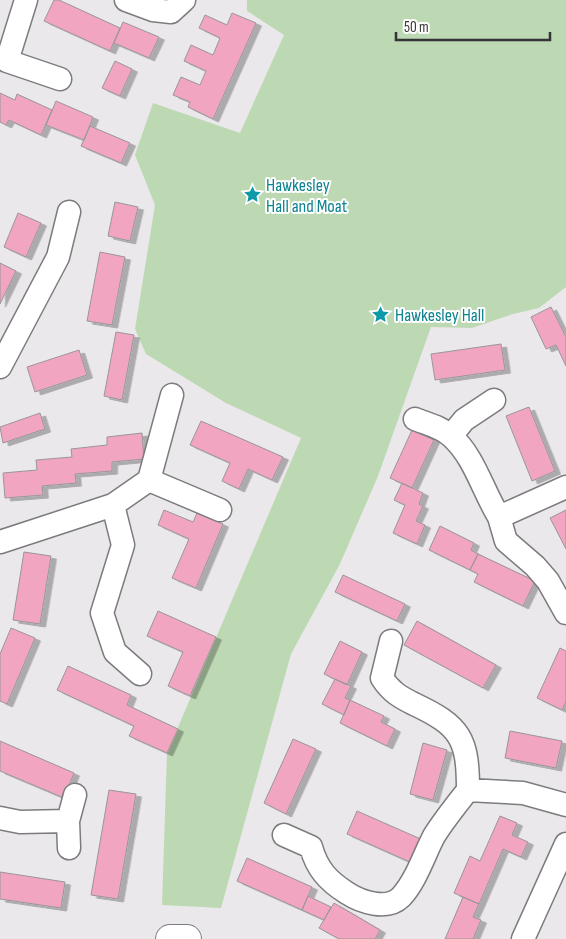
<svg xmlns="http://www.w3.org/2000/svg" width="566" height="939" viewBox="0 0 566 939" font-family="'Sofia Sans Condensed',sans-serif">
<defs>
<filter id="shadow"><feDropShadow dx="5.5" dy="3" stdDeviation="0" flood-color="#0004"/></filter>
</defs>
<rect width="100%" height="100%" fill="#eae8eb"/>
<path fill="#bdd9b3" d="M247,0H566V287L539,308L513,314L472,328L431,327L378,476L340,564L291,654L221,908L162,905L167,753L301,438L226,403L146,354L135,329L155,205L135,155L153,103L240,133L284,35L247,11Z"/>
<path fill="#f1a5c1" stroke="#999697" filter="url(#shadow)" d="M54,0H59L120,28L110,51L44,21Z
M232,13L256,23L213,119L188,107L190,102L173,95L181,77L200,85L206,71L184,61L191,45L213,55L220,38L199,28L205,15L227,25Z
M123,22L159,37L149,58L114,43Z
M115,61L132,69L120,96L102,88Z
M0,93L15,100L17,94L52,110L41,135L9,120L6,125L0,122Z
M56,101L93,117L84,140L46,125Z
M90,126L130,143L121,163L81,146Z
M115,202L138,207L130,241L108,236Z
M18,213L41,223L26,257L4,247Z
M100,252L125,257L112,325L87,321Z
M0,263L16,271L0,304Z
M551,307L566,337V366L556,345L546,349L531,317Z
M116,332L134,335L122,400L104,396Z
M501,344L505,370L435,380L431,354Z
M79,350L87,375L35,392L27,367Z
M529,407L555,471L532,481L506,416Z
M40,413L45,429L3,443L0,427Z
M201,421L283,457L272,480L248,469L239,489L222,481L230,463L190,445Z
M412,430L434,440L412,488L390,478Z
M142,433L144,459L112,462V471L75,474L76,483L42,486L43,495L5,498L3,473L37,470L36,460L72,457L71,449L107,445V437Z
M402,483L423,493L419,504L423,506L416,521L425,525L417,544L393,533L405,505L394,500Z
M164,510L193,522L197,513L223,524L196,588L172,578L189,539L158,525Z
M566,510V549L550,518Z
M440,526L474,543L471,550L478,554L470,570L429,550Z
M24,552L51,556L40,624L13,620Z
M478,554L535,581L523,606L474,582L478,574L470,570Z
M343,575L405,604L397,621L335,592Z
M158,611L216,637L190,696L168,686L183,652L147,636Z
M417,621L496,665L483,688L404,645Z
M11,628L35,638L7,704L0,701V654Z
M340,641L362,652L347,685L324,674Z
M560,648L566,651V702L562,710L537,698Z
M68,666L131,695L127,705L178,729L167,753L129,736L134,726L57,690Z
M335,679L351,686L345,698L350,700L344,715L322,704Z
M350,700L384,716L381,722L395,729L387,746L340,723Z
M510,731L562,741L556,768L505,758Z
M293,739L316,749L286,814L264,803Z
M0,741L74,773L64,798L0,771Z
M423,743L447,750L433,800L410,794Z
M109,790L136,794L118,899L91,895Z
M357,811L423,840L412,863L347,834Z
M500,816L517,823L512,835L528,842L521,857L503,849L479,904L454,893L470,856L480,861Z
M247,858L312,887L302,910L237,881Z
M0,872L65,882L61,908L0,899Z
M308,896L331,907L324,920L302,910Z
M463,897L479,904L473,917L481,920L473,939H445Z
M334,903L380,930L375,939H339L319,928Z"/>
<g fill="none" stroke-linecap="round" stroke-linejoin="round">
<defs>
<path id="street" d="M26,0L7,61L60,79
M126,0L153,10L171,12L184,0
M0,367L58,257L69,212
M415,419C427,424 441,427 451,436C474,456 483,491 499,517L566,487
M451,436L464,420L494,400
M149,480L172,395
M113,505L123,545L102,613L115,652L140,674
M499,517L506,541L535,566L548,581L566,613
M0,542L113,505L149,480L220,510
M391,641L382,678C391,692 400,697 414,704C461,726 468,739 468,790L523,793L566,805
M0,818L20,822L68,821
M284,835L311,847C317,869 328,881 347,893C361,902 387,911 401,897C416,881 424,855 434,836C444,820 456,805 468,790
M69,848L68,821L75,795
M523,939L566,844"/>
<path id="secondary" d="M170,939H187"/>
</defs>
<use href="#street" stroke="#7c7b7e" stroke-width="25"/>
<use href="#secondary" stroke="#7c7b7e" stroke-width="30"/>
<use href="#street" stroke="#fff" stroke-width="22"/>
<use href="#secondary" stroke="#fff" stroke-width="28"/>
</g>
<defs>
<symbol id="sight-bare" viewBox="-9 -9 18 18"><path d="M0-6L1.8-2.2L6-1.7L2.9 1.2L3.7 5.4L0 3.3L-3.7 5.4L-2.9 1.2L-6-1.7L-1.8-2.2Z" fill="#0f9aa8" stroke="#fff" stroke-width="2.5" paint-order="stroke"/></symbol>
</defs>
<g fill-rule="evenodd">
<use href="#sight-bare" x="240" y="182" width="25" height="25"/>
<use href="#sight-bare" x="368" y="302" width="25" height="25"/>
</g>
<g text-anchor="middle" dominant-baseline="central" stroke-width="4" stroke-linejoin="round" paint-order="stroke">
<g font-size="18" fill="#0d838f" stroke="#fff" text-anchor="start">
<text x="266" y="185">Hawkesley<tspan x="266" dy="21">Hall and Moat</tspan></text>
<text x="395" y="315">Hawkesley Hall</text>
</g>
</g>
<path d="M396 32v8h154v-8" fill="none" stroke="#343335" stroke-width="2.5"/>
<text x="404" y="32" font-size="15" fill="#343335" stroke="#ffffff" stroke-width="4" paint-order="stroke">50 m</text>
</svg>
